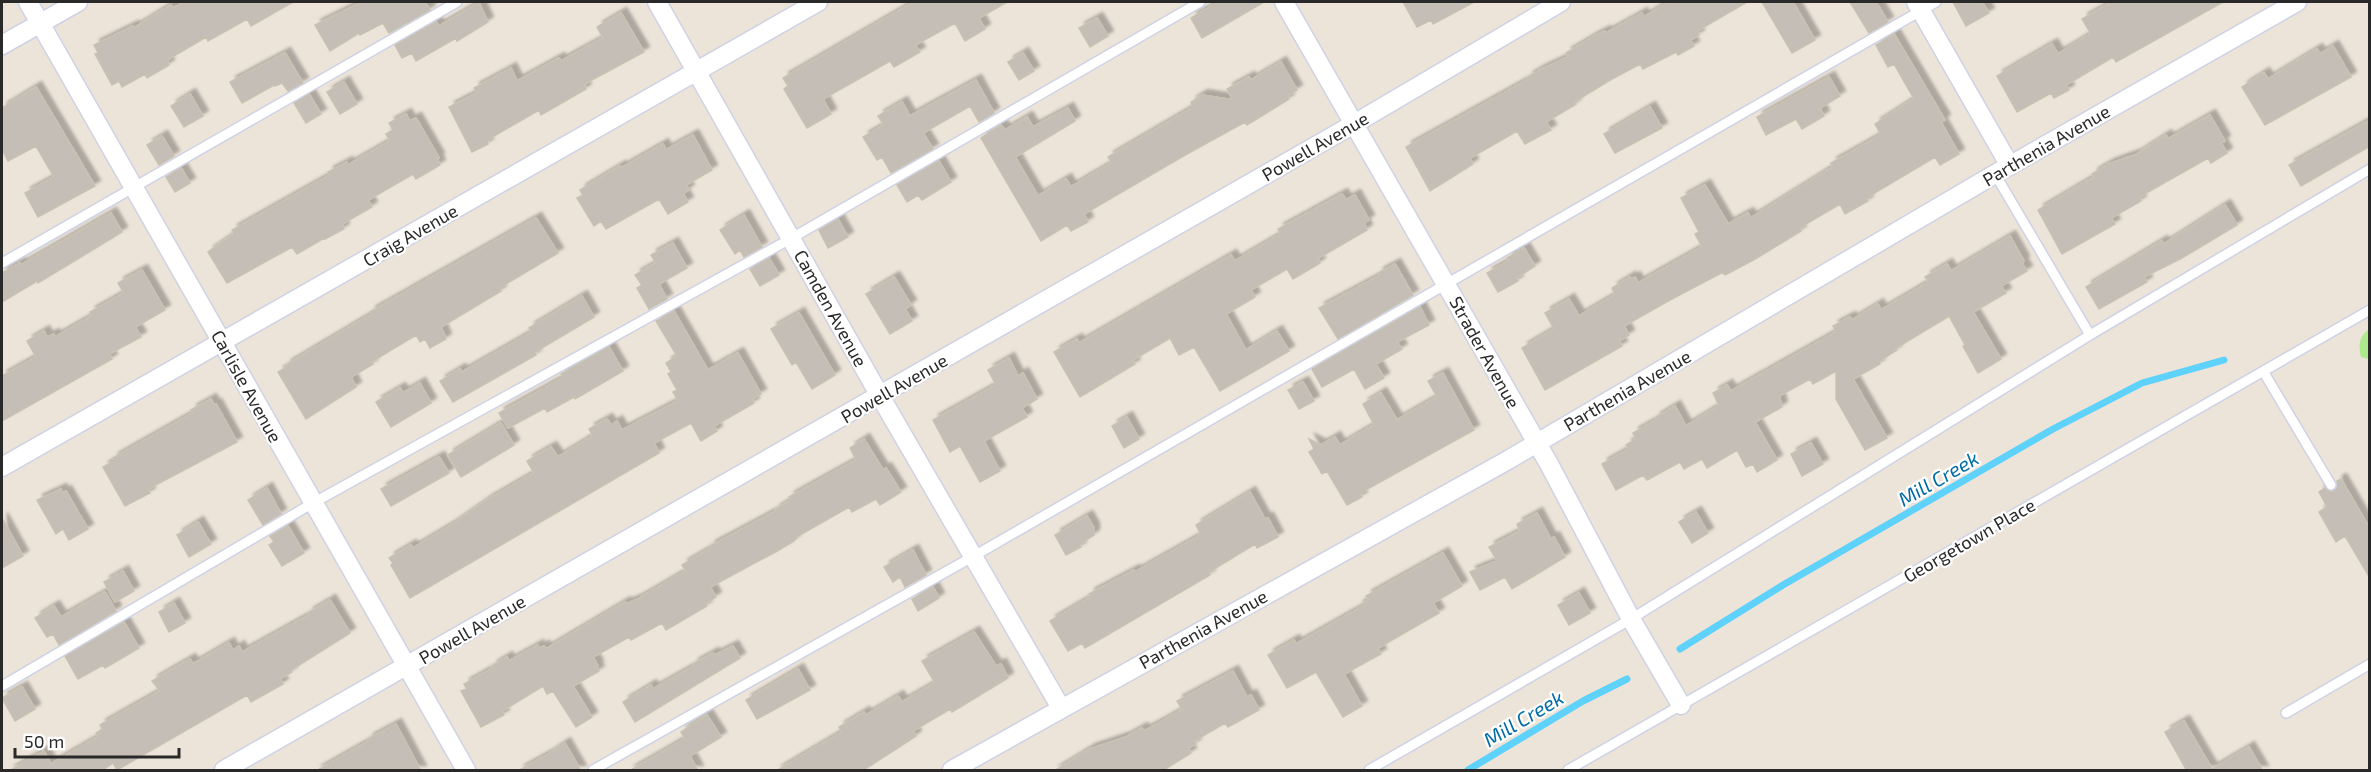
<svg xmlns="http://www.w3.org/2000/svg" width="2371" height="772" viewBox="0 0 2371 772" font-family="'Exo 2',sans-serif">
<defs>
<filter id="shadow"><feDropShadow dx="5.5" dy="-5.5" stdDeviation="1.5" flood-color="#0004"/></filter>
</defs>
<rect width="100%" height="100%" fill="#ede4d9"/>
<path fill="#adea8e" d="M2369,329V358L2368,359L2361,357C2358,345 2359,336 2369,329Z"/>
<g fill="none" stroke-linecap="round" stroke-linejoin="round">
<path stroke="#5fd2fc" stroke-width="7" d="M1680,649L1783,585L2053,429L2142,383L2224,360
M1468,770L1583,701L1627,679"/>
</g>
<path fill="#c4beb6" stroke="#c8c1b2" stroke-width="1.5" filter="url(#shadow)" d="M185,2H293L251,26L247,19L208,41L206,37L167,60L169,65L147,78L145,74L122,87L119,81L112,85L95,54L98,53L94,45L133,26L134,28L171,5L173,8Z
M362,2H425L430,10L389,33L383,23L360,35L359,33L330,51L315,25Z
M914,2H1007L979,18L985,29L965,41L955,23L915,45L920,52L894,67L890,61L823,99L831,114L807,128L784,89L788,86L783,78Z
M1219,2H1264L1202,38L1191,18Z
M1403,2H1474L1433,24L1431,20L1417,27Z
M1669,2H1747L1697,31L1699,35L1690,40L1694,46L1678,55L1676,52L1643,69L1640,64L1610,80L1574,102L1576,104L1546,122L1551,130L1525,144L1517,131L1470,158L1473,164L1430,191L1406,147L1529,79L1528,77L1540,70L1568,57L1566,53L1597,35L1605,31L1606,33L1642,13L1644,17Z
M1762,2H1793L1815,40L1792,53Z
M1850,2H1876L1888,22L1869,33Z
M1953,2H1982L1989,13L1966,26Z
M2112,2H2223L2116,62L2113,57L2066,85L2069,90L2054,98L2051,93L2017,112L1997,76L2052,44L2058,54L2091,34L2082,19Z
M479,3L488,22L457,41L456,38L416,61L412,53L402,58L395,45L436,22L439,26Z
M621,13L644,52L586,83L584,86L586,89L541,115L539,110L487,140L488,144L472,152L449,107L477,93L474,88L511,68L517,81L559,58L561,61L570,56L603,38L597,27Z
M1097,18L1108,36L1090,47L1079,28Z
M1894,34L1945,120L1941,122L1959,154L1940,165L1935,157L1866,198L1868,201L1845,214L1840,204L1799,228L1801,231L1755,259L1725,275L1723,272L1668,301L1624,326L1629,335L1619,341L1622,346L1545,390L1522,348L1554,329L1545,313L1569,299L1579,316L1615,295L1612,288L1630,277L1632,279L1635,277L1638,283L1702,247L1695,234L1699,232L1681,198L1705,185L1728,224L1748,213L1751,218L1833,167L1831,163L1881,135L1875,124L1914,99L1894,64L1888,67L1876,45Z
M2333,46L2351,77L2265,125L2242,87L2264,73L2268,79L2317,49L2320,54Z
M285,53L303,83L288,91L282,83L275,86L274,85L242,103L230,82Z
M1023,53L1034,71L1019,80L1008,62Z
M1281,62L1297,90L1287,96L1289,99L1247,125L1245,122L1185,155L1084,214L1088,222L1071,231L1067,225L1041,241L981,138L1001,125L1005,130L1027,117L1033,127L1068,108L1075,121L1015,157L1038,196L1066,179L1071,187L1112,163L1108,157L1192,108L1191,102L1202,95L1233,100L1227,89L1249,77L1251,80Z
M1829,77L1840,96L1820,108L1824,116L1802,129L1796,119L1766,135L1757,117Z
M976,80L994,113L979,122L970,106L923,133L933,149L891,173L882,157L877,160L863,137L884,125L878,116L902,102L910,116Z
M344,82L357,104L340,114L327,92Z
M36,87L95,186L38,217L25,193L54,177L36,146L8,161L2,149V108Z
M190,94L203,116L184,127L171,106Z
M309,94L321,114L306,123L294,103Z
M1650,107L1662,128L1615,153L1604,134Z
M406,114L410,121L416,118L439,158L437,159L440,165L416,179L413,174L368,200L372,207L342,224L344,229L325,239L324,238L297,254L292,247L227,283L208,252L234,234L232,230L330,175L328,172L347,162L348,165L390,141L386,134L393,130L389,123Z
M2210,115L2225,141L2221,143L2227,153L2211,163L2208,158L2139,197L2141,201L2111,218L2115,224L2062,254L2038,210L2094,177L2092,174L2109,164L2137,154L2166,135L2168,139Z
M2370,120V146L2301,186L2289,165Z
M693,135L712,170L686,185L689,190L683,193L688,202L668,214L659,199L606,229L601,221L594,226L577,198L583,195L580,190L620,166L621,168L663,144L666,150Z
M162,136L174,156L159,165L147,145Z
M939,161L951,182L922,200L918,195L907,202L897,185Z
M181,168L190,183L175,192L166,177Z
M1342,194L1346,200L1355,195L1369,220L1364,223L1367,230L1317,259L1320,263L1293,279L1287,269L1251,290L1255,297L1226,314L1246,350L1277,331L1289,351L1220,391L1194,347L1179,355L1170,338L1133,360L1135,364L1080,397L1054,352L1077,339L1079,343L1231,255L1235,261L1281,234L1278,229Z
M2225,205L2237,225L2180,259L2144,277L2147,282L2099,309L2086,287L2162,241L2164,244Z
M111,213L122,232L38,283L37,281L2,302V273L20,263L21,265Z
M744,215L762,247L744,257L740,250L735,254L720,230Z
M536,218L558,253L499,288L501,291L441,327L446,339L430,348L425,339L420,342L416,335L371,362L373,364L351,377L356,387L306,419L278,372L287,367L286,365L372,314L370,312Z
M838,219L848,237L828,248L819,230Z
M2010,236L2024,261L2022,263L2027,271L2001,286L2006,293L1973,312L2001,359L1978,373L1963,346L1965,345L1949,316L1896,348L1897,350L1879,361L1880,364L1853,379L1887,438L1865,450L1836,399V371L1813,384L1810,379L1779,396L1782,407L1755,422L1777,460L1757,472L1753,464L1746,467L1737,450L1707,468L1702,459L1684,469L1680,462L1647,480L1643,475L1616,490L1602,464L1629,449L1626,445L1636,439L1633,433L1656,420L1655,418L1675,406L1686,426L1719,406L1713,393L1727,385L1731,391L1836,332L1833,326L1850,317L1852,320L1878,304L1881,310L1929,282L1925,277L1947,264L1951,271Z
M673,243L687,268L659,284L667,299L649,309L637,288L642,285L635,275L656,263L651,255Z
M1524,248L1535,266L1516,278L1518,281L1498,292L1487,273L1509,261L1507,258Z
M769,258L779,275L760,286L750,269Z
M1395,264L1413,295L1338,339L1319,308L1379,276L1378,273Z
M142,270L165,310L135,327L141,337L109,354L112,359L2,421V376L36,357L27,341L44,331L47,337L54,334L55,337L92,316L90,312L124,293L118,283Z
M894,277L911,305L905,309L912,321L890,334L866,294Z
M582,296L594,317L535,352L536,355L453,402L440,381L460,369L462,372L532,332L529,328Z
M1420,307L1429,325L1397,342L1402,349L1376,364L1384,378L1365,389L1354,369L1322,387L1312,369Z
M674,311L708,370L738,353L761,394L752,399L754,403L714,426L717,431L701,441L691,423L654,443L659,453L410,598L391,565L393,563L389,558L411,545L413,548L450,526L489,499L534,473L527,461L551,447L558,457L593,436L589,429L607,419L611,425L617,421L622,430L678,401L673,392L677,390L668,374L671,372L666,363L677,356L656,321Z
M799,313L835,375L812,389L796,362L792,365L771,329Z
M609,347L623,371L575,399L574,397L547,412L545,408L508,428L499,413L563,378L561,374Z
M1009,358L1018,376L1023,373L1037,399L1022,408L1027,417L984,441L1000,471L980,482L960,446L950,452L933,420L996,385L988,370Z
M1443,373L1474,430L1360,493L1362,497L1347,505L1327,471L1322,474L1309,452L1314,449L1309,439L1321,445L1335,437L1340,445L1374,425L1363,404L1381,393L1397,420L1437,397L1428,381Z
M1303,382L1314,401L1299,409L1288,390Z
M420,383L431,403L391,427L376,402L400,388L403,393Z
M211,399L214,405L216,404L237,442L148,489L150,493L125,506L103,467L114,461L113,458L193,413L191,410Z
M1127,417L1139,439L1124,448L1112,426Z
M501,423L514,445L461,477L448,455Z
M864,439L883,470L886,468L901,492L880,505L876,499L852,512L849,507L798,536L794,541L779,550L710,587L716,597L706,603L707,606L666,630L662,623L631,640L629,637L593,657L598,666L596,667L599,671L573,686L592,717L576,727L553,691L547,694L543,686L502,711L504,715L481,727L461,691L467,689L464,684L493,668L492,666L507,657L509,661L538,645L539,648L544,646L546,649L625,602L626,604L638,599L686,571L682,565L711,548L710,546L776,511L775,510L791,500L789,497L856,460L850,448Z
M1811,443L1823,464L1802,476L1791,454Z
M439,457L449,473L391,506L381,489Z
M2341,479L2370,529V578L2345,536L2336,542L2319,512L2327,507L2319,492L2325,488L2328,491H2334L2337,488V481Z
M267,488L281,514L263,525L248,500Z
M61,489L63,493L66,491L88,529L69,540L63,529L56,534L37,500Z
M1250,492L1265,519L1268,518L1278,537L1257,548L1255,544L1209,572L1210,575L1085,648L1082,643L1068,651L1050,621L1091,597L1089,594L1134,570L1135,572L1201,535L1196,525Z
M1696,512L1708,533L1692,543L1679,522Z
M1537,513L1551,539L1554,537L1565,557L1512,589L1505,577L1480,590L1470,572L1497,561L1489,547L1520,531L1517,524Z
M1087,516L1094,528V535L1079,544L1081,547L1066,555L1055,535Z
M2,518L23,556L2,568Z
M198,522L211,544L189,557L177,535Z
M288,526L304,553L282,566L269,545L274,542L270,536Z
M913,550L926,575L905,587L900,577L893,582L884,567Z
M1443,553L1462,586L1433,603L1439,613L1378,648L1381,654L1344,674L1362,706L1343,717L1316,672L1287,688L1268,655L1294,640L1296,644L1360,608L1358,606L1369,600L1366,596Z
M123,571L134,591L115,602L104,582Z
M933,587L939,598L918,611L912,599Z
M105,592L116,611L59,645L53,634L47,637L35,618L54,606L61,617Z
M1579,593L1590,613L1569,625L1558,605Z
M330,600L350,633L291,670L292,672L280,679L283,684L251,702L247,695L117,770L113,763L101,771H9L44,751L51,764L98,737L96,733L103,729L100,725L160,691L152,681L190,659L193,664L229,643L233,650L239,646L242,652L309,615L308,613Z
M174,603L185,623L169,632L159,612Z
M124,622L139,648L105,668L103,665L78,679L65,656Z
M974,632L996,666L1001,664L1008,678L952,712L950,709L913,731L916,736L862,771H776L842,732L839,727L864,712L866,715L898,696L902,702L935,683L922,661Z
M733,646L740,658L635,722L623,702L651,685L653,689L694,666L693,664L713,653L715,655Z
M798,669L810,690L757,719L746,700Z
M1233,671L1247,697L1251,695L1259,710L1228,727L1225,723L1194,741L1196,744L1188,748L1191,753L1162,771H1054L1090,749L1126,737L1142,728L1144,731L1161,722L1182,710L1177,701Z
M22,687L35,709L15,721L2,698Z
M707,715L721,737L690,756L698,771H629L685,739L681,732Z
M2184,721L2212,769L2249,747L2263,771H2187L2165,732Z
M396,724L421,771H316L369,741L368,739Z
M565,743L581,771H518L547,755Z"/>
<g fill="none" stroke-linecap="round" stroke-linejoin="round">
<defs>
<path id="lane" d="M2,263L457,2
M2090,335L2370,169
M2263,371L2331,485
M2,686L313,503L792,238L1200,2
M2286,713L2370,664
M593,770L974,556L1936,2
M1369,770L1631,619L2090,335L1995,174
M1568,770L2370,310"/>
<path id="street" d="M28,2L466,770
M657,2L880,396L1061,708
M1284,2L1549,464L1631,619L1681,705
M1916,2L2010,166
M2,45L78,2
M2,467L818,2
M224,770L1354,124L1561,2
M952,770L1508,460L1995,174L2297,2"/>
</defs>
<use href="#lane" stroke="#ced2e4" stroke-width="12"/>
<use href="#street" stroke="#ced2e4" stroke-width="21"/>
<use href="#lane" stroke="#fff" stroke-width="9"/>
<use href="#street" stroke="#fff" stroke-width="18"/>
</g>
<g text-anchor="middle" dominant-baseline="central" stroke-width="4.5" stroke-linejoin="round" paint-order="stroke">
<g font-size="18" fill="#292929" stroke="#fff">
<text transform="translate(2046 145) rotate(-30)">Parthenia Avenue</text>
<text transform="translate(1315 146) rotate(-30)">Powell Avenue</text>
<text transform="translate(410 235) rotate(-30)">Craig Avenue</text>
<text transform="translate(831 308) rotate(61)">Camden Avenue</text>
<text transform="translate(1485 352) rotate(61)">Strader Avenue</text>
<text transform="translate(247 386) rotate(61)">Carlisle Avenue</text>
<text transform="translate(894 388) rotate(-30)">Powell Avenue</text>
<text transform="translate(1627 390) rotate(-30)">Parthenia Avenue</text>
<text transform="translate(1969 540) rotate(-30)">Georgetown Place</text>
<text transform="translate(472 629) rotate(-30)">Powell Avenue</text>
<text transform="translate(1203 629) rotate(-29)">Parthenia Avenue</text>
</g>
<g font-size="20" font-style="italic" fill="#006ca6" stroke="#fff">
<text transform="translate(1938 478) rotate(-30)">Mill Creek</text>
<text transform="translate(1523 718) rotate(-31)">Mill Creek</text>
</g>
</g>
<rect width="2371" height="772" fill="none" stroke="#292929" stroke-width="6"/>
<path d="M15 748v9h164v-9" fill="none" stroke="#292929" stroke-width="3"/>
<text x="24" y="748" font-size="18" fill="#292929" stroke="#ffffff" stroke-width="4.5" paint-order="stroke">50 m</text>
</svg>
